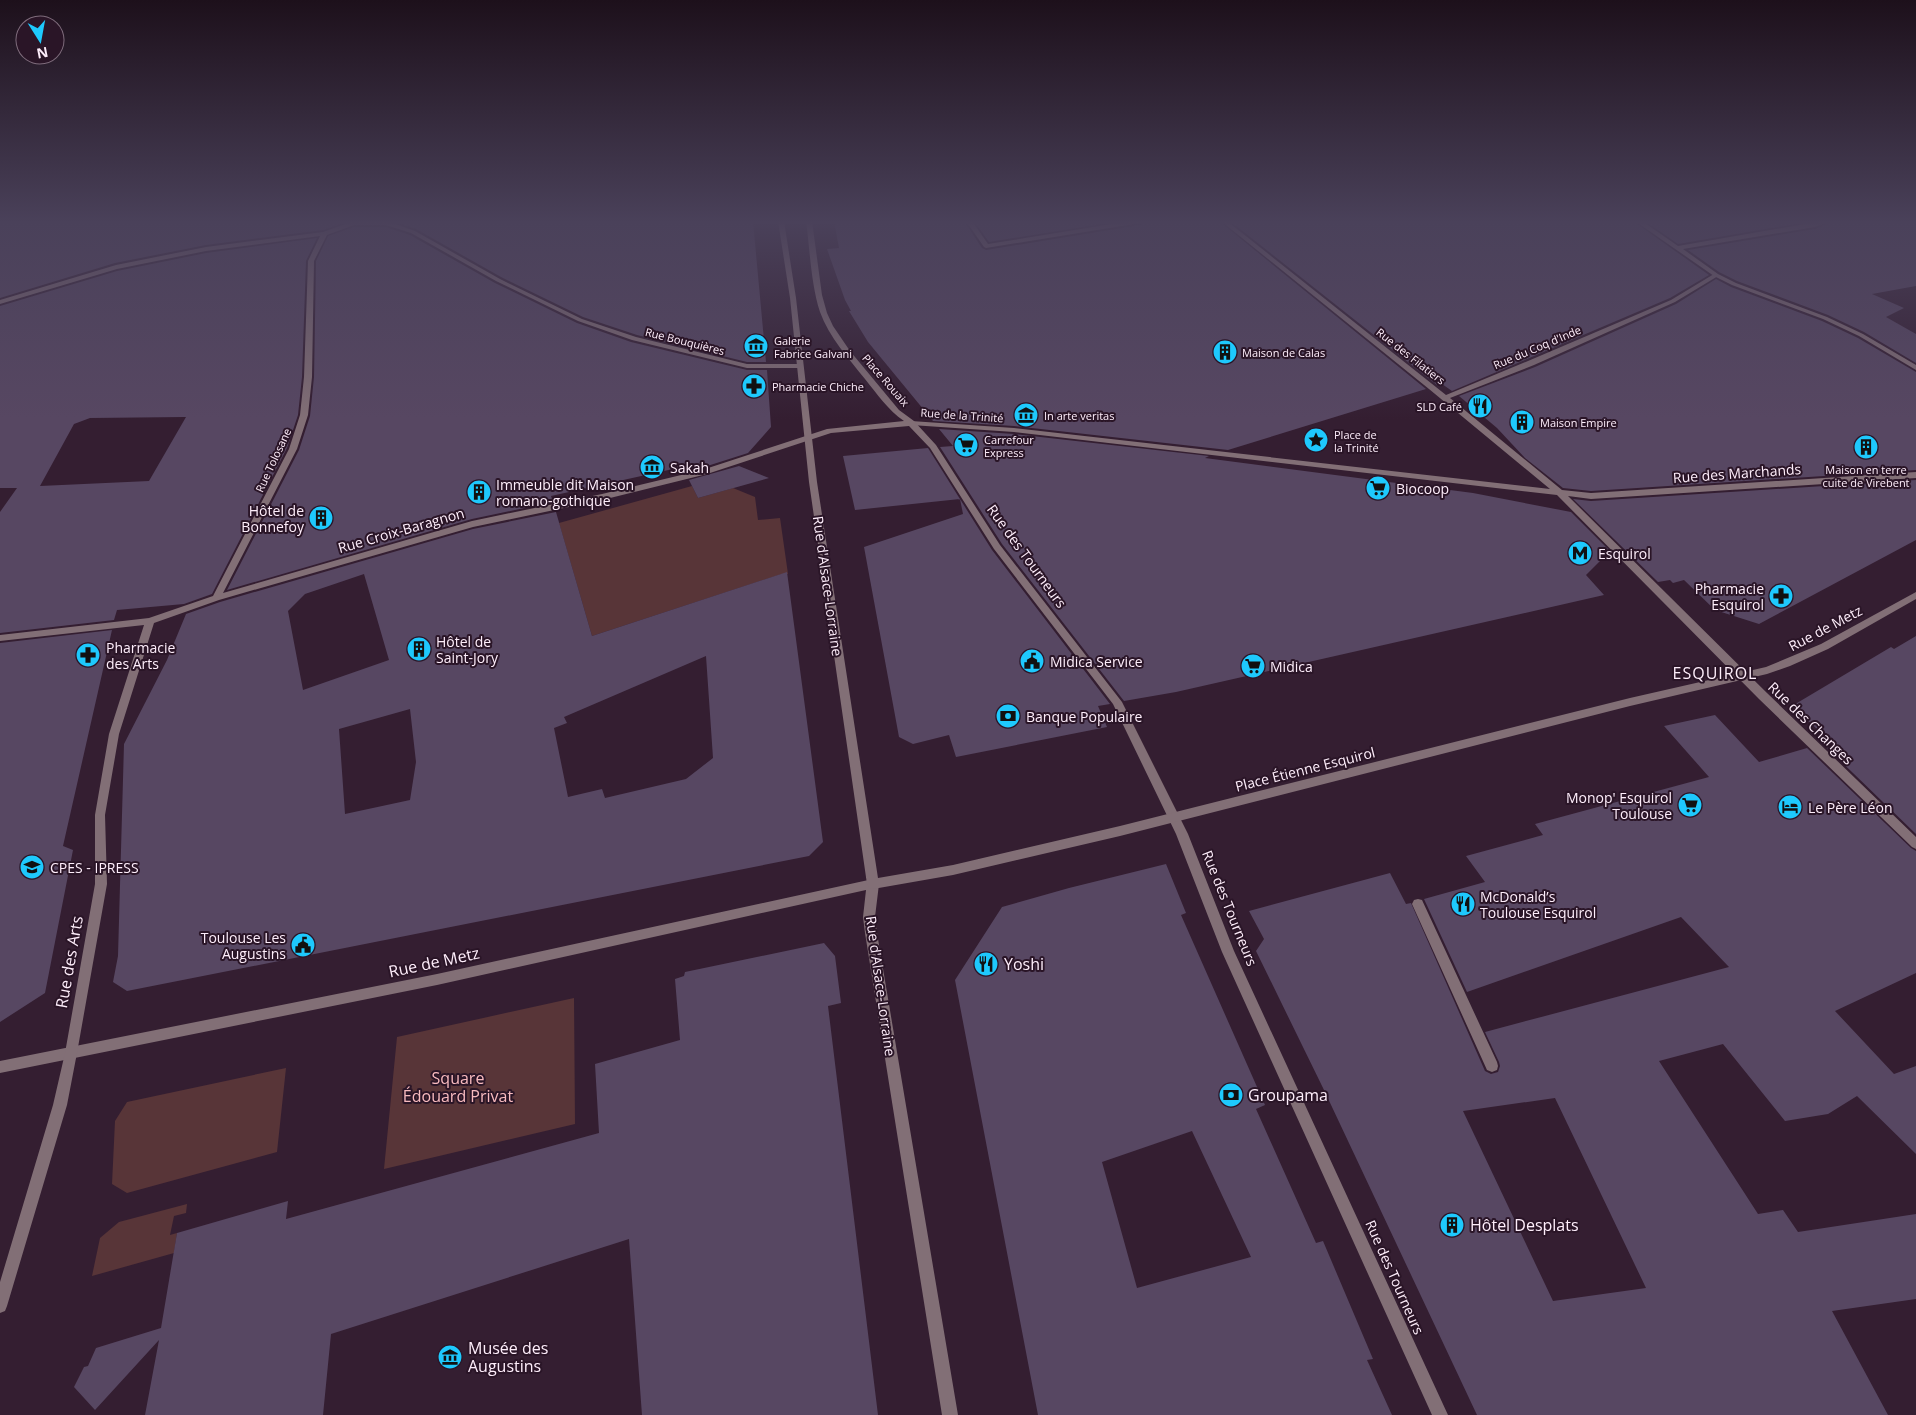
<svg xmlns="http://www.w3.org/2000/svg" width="1916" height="1415" viewBox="0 0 1916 1415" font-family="'Open Sans',sans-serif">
<rect width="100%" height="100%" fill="#341e31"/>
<path fill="#583538" d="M692,486L698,498L733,488L755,497L758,520L780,518L788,574H782L592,636L559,523Z
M574,998L575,1124L384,1169L397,1037Z
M286,1068L277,1152L127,1193L112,1184L115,1121L127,1102Z
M187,1204L186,1213L174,1216L170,1235L177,1233L174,1253L92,1276L100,1238L119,1222Z"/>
<path fill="#574762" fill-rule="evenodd" d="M0,221H349L323,230L206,245L115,263L0,298Z
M392,221H753L766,362H747L637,335L583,317L501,277L416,229Z
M834,221H964L982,248L986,250L1140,225L1145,221H1219L1426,389L1228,450L1014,426L933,421L868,342L849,311H851L845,300L827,249L839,248Z
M974,221H1120L989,242Z
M1230,221H1633L1709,275L1670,298L1452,391L1442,384L1437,385Z
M1645,221H1813L1678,244Z
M1833,221H1916V286L1872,294L1904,308L1886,317L1916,334V363L1864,332L1828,315L1737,281L1719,272L1688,250L1815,229Z
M354,227H386L410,235L495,283L577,323L631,342L747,370H767L771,427L748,453L701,468L684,472L682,467L551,496L553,502L472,519L227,590L299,450L310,416L314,377L316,261L328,236Z
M317,238L306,261L302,377L298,415L287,448L212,594L184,604L117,610L114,620L0,633V512L17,488H0V306L117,271L206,253ZM186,417L149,481L40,486L74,424L90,418Z
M1716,279L1731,287L1822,321L1858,338L1916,372V470L1591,491L1563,488L1525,458L1497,428L1459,396L1535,367L1676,304Z
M939,429L1014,434L1209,456L1205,458L1473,493L1571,512L1610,551L1586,575L1604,595L1176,692L1124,701L1002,544L940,447L953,446Z
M928,448L992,550L1110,704L1098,706L1107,727L956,757L949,735L913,744L899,737L864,547L963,514L960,499L855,510L843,456Z
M739,466L769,478L698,498L689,480Z
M1916,480V540L1759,624L1715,610L1684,580L1673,583L1670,580L1658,582L1573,499L1591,501Z
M556,512L592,636L787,572L823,842L809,856L370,943L127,991L113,982L118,956L124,744L167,660L186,614L220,602L473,529ZM364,574L389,660L303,690L288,611L305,594ZM706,656L713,758L686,779L605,798L602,789L568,797L554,728L567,723L564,717ZM410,709L416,762L410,800L345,814L339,729Z
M112,630L63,846L73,850L45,993L0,1022V643Z
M1916,636V834L1822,743L1830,741L1792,706L1891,647L1894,649Z
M1715,715L1759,762L1807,748L1911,848L1916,851V973L1835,1011L1894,1074L1916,1066V1154L1857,1096L1828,1114L1785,1121L1723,1044L1659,1061L1758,1214L1783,1210L1798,1232L1916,1214V1299L1832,1311L1888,1415H1477L1324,1090L1256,951L1264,939L1249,911L1390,873L1406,904L1411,903L1485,1071L1491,1074L1498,1072L1500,1066L1499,1062L1485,1032L1729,967L1681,917L1467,992L1424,899L1485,882L1466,856L1543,835L1535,824L1709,777L1664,726ZM1555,1098L1646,1288L1553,1301L1463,1111Z
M1166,864L1186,913L1181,915L1265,1105L1256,1109L1316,1243L1323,1241L1373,1359L1367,1360L1392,1415H1038L955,980L1002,907L1069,888ZM1192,1131L1251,1257L1137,1288L1102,1162Z
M824,943L835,956L841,1003L828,1006L878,1415H642L629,1239L331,1334L323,1415H145L159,1340L95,1410L74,1387L84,1367L88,1366L96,1348L161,1328L177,1233L288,1201L286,1219L599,1133L595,1064L680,1040L675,979L684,976L685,972Z"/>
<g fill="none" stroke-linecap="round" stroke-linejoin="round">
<path fill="#826f76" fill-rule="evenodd" d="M1221,221H1227L1446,395L1528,361L1671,300L1714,274H1718V276L1675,302L1534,365L1450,398L1562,490L1591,493L1916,472V478L1591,499L1568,496L1767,693L1916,837V849L1912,847L1759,699L1557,495L1014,432L911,425L907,423L911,421L1014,428L1550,489L1429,389Z
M873,879L877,880L879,884L875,917L877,933L958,1415H942L865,933L863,917L866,890L437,985L0,1073V1061L437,974Z
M1418,899L1422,900L1497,1062L1498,1066L1497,1070L1492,1072L1487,1070L1412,904L1414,900Z"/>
<path fill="#826f76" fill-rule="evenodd" d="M354,221H387L415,231L500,279L582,319L636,337L747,364H799L803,366L799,368H747L632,340L578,321L496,281L411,233L386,225H354L327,235L314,261L312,377L308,415L297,449L223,593L472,521L602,494L702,470L827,429L904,421C888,410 877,394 865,379C849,359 829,337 820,312C811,284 810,251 806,221H812L822,295L827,313L833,326L850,351L899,410L914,421L936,445L1000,545L1122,702L1188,834L1234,951L1448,1415H1432L1222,952L1176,834L1113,704L994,549L930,448L909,426L831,433L707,474L602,500L473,527L219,600L154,623L119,734L105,815L107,884L77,1053L67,1105L7,1306L5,1311L0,1313V1282L53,1105L65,1053L95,884V815L109,734L144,625L0,641V635L149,618L213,596L289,449L300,415L304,377L308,261L320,236L206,251L117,269L0,304V300L116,265L206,247L323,232Z
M966,221H972L988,244L1130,221H1143L1140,223L986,248L984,247Z
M1635,221H1642L1678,246L1822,221H1831L1815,227L1683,249L1718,274L1736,283L1827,317L1863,334L1916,365V370L1859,336L1823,319L1732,285L1714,276Z"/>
<path fill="#826f76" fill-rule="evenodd" d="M778,221H784L796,298L817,482L878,878L953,865L1120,826L1630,698L1766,667L1821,644L1916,592V599L1828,649L1790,666L1767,674L1630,706L1120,836L953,875L873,889L869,888L867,884L809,482L790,298Z"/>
</g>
<linearGradient id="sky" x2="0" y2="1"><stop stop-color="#1d101b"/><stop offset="0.53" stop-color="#4a415a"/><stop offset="1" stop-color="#4a415a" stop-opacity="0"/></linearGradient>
<rect width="1916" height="419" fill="url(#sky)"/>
<defs>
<symbol id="museum-disc" viewBox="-11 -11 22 22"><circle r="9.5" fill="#1ec9fd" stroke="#2a1527"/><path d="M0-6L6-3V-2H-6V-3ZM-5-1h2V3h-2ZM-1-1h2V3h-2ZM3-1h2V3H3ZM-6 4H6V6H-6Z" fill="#111"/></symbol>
<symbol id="building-disc" viewBox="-11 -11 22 22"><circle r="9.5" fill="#1ec9fd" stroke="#2a1527"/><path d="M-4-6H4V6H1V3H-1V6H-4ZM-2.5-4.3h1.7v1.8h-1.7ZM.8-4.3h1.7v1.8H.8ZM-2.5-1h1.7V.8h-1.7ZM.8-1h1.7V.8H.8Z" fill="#111"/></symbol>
<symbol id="pharmacy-disc" viewBox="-11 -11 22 22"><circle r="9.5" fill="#1ec9fd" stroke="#2a1527"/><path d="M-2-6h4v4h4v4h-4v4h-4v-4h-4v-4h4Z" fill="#111"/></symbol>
<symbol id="restaurant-disc" viewBox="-11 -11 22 22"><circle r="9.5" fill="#1ec9fd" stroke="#2a1527"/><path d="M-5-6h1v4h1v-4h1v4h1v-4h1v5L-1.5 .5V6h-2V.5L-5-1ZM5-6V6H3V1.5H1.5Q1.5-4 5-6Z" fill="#111"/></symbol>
<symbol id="sight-disc" viewBox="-11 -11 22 22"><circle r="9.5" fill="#1ec9fd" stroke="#2a1527"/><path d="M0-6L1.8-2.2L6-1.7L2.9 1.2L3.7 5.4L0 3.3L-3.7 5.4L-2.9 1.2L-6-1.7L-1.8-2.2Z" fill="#111"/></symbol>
<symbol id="supermarket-disc" viewBox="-11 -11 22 22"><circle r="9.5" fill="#1ec9fd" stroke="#2a1527"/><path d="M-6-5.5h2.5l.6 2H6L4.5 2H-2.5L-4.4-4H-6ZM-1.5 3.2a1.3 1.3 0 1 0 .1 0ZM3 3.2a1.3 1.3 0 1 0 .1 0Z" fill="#111"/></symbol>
<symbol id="metro-disc" viewBox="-11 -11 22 22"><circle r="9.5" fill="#1ec9fd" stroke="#2a1527"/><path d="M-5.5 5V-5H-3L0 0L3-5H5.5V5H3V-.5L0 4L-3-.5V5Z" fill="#111"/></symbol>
<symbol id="civic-disc" viewBox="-11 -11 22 22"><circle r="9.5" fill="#1ec9fd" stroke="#2a1527"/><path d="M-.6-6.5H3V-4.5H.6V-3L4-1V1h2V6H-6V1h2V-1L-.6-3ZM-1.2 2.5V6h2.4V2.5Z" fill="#111"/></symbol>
<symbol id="bank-disc" viewBox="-11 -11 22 22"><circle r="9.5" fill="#1ec9fd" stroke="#2a1527"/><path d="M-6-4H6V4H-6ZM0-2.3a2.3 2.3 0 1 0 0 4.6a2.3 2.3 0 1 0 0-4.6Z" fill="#111"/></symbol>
<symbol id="hotel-disc" viewBox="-11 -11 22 22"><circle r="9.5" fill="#1ec9fd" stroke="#2a1527"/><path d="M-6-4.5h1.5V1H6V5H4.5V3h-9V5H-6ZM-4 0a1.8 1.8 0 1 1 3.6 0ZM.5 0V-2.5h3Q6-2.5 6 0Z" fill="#111"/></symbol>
<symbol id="university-disc" viewBox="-11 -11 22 22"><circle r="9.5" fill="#1ec9fd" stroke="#2a1527"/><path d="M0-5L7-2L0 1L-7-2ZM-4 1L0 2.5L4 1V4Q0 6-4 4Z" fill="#111"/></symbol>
</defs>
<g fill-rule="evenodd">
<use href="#museum-disc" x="742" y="332" width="28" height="28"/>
<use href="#building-disc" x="1211" y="338" width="28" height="28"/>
<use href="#pharmacy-disc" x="740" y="372" width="28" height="28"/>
<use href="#restaurant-disc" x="1466" y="392" width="28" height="28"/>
<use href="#museum-disc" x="1012" y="401" width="28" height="28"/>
<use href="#building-disc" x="1508" y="408" width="28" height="28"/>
<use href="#sight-disc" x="1302" y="426" width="28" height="28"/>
<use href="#supermarket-disc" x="952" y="431" width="28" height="28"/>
<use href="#building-disc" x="1852" y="433" width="28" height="28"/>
<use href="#museum-disc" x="638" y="453" width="28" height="28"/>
<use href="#supermarket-disc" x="1364" y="474" width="28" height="28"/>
<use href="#building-disc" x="465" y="478" width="28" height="28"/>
<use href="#building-disc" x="307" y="504" width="28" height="28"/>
<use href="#metro-disc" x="1566" y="539" width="28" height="28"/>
<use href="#pharmacy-disc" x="1767" y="582" width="28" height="28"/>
<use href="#building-disc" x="405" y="635" width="28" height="28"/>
<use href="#pharmacy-disc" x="74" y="641" width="28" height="28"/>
<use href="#civic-disc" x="1018" y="647" width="28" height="28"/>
<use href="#supermarket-disc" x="1239" y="652" width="28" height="28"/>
<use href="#bank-disc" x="994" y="702" width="28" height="28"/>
<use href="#supermarket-disc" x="1676" y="791" width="28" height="28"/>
<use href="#hotel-disc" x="1776" y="793" width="28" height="28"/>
<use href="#university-disc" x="18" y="853" width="28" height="28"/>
<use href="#restaurant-disc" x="1449" y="890" width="28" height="28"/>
<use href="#civic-disc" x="289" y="931" width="28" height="28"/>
<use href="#restaurant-disc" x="972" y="950" width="28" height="28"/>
<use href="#bank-disc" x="1217" y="1081" width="28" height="28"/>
<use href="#building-disc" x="1438" y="1211" width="28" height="28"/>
<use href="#museum-disc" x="436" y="1343" width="28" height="28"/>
</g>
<g text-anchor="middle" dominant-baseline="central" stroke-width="4" stroke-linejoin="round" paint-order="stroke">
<g font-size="11" fill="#feeefb" stroke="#2a1527" text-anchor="start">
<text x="774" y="340">Galerie<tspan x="774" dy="13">Fabrice Galvani</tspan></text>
<text x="1242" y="352">Maison de Calas</text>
<text x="772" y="386">Pharmacie Chiche</text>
<text x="1462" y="406" text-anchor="end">SLD Café</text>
<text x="1044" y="415">In arte veritas</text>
<text x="1540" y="422">Maison Empire</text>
<text x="1334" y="434">Place de<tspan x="1334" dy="13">la Trinité</tspan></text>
<text x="984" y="439">Carrefour<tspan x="984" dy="13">Express</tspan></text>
<text x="1866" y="469" text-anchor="middle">Maison en terre<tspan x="1866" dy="13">cuite de Virebent</tspan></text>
</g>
<g font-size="11" fill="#feeefb" stroke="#2a1527">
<text transform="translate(685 341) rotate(14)">Rue Bouquières</text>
<text transform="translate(1537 347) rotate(-23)">Rue du Coq d'Inde</text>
<text transform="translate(1411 356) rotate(38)">Rue des Filatiers</text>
<text transform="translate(886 380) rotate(49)">Place Rouaix</text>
<text transform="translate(962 415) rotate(4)">Rue de la Trinité</text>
<text transform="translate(273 460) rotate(-65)">Rue Tolosane</text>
</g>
<g font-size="14" fill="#feeefb" stroke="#2a1527" text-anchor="start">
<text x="670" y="467">Sakah</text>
<text x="496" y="484">Immeuble dit Maison<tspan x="496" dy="16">romano-gothique</tspan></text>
<text x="1396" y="488">Biocoop</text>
<text x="304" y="510" text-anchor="end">Hôtel de<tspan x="304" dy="16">Bonnefoy</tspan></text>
<text x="1598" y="553">Esquirol</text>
<text x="1764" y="588" text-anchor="end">Pharmacie<tspan x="1764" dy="16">Esquirol</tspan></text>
<text x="436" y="641">Hôtel de<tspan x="436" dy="16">Saint-Jory</tspan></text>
<text x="106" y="647">Pharmacie<tspan x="106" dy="16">des Arts</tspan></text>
<text x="1050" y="661">Midica Service</text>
<text x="1270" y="666">Midica</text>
<text x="1026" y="716">Banque Populaire</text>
<text x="1672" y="797" text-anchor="end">Monop' Esquirol<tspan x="1672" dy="16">Toulouse</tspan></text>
<text x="1808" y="807">Le Père Léon</text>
<text x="50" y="867">CPES - IPRESS</text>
<text x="1480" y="896">McDonald’s<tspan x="1480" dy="16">Toulouse Esquirol</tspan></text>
<text x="286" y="937" text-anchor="end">Toulouse Les<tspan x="286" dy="16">Augustins</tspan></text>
</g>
<g font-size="14" fill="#feeefb" stroke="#2a1527">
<text transform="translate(1737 473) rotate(-4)">Rue des Marchands</text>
<text transform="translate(401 530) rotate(-16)">Rue Croix-Baragnon</text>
<text transform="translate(1027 556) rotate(54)">Rue des Tourneurs</text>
<text transform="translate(828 586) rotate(82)">Rue d'Alsace-Lorraine</text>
<text transform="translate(1825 628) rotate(-28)">Rue de Metz</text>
<text transform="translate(1811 723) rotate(44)">Rue des Changes</text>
<text transform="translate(1305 769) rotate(-14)">Place Étienne Esquirol</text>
<text transform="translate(1230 908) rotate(68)">Rue des Tourneurs</text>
<text transform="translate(881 986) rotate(82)">Rue d'Alsace-Lorraine</text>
<text transform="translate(1395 1277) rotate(66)">Rue des Tourneurs</text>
</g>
<g font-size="16" letter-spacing="1" fill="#feeefb" stroke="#2a1527">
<text x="1715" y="673">ESQUIROL</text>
</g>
<g font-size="16" fill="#feeefb" stroke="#2a1527">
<text transform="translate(69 962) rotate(-80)">Rue des Arts</text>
<text transform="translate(434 962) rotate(-12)">Rue de Metz</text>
</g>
<g font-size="16" fill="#feeefb" stroke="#2a1527" text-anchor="start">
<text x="1004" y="964">Yoshi</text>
<text x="1248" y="1095">Groupama</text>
<text x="1470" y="1225">Hôtel Desplats</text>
<text x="468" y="1348">Musée des<tspan x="468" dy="18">Augustins</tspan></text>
</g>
<g font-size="16" fill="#f9bbbf" stroke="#2a1527">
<text x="458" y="1078">Square<tspan x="458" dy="18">Édouard Privat</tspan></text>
</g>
</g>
<g transform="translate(40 40) rotate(169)"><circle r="24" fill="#2a1527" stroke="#7f6c7c"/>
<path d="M0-4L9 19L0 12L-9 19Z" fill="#1ec9fd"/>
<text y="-8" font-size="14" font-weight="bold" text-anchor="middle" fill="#feeefb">N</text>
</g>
</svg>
